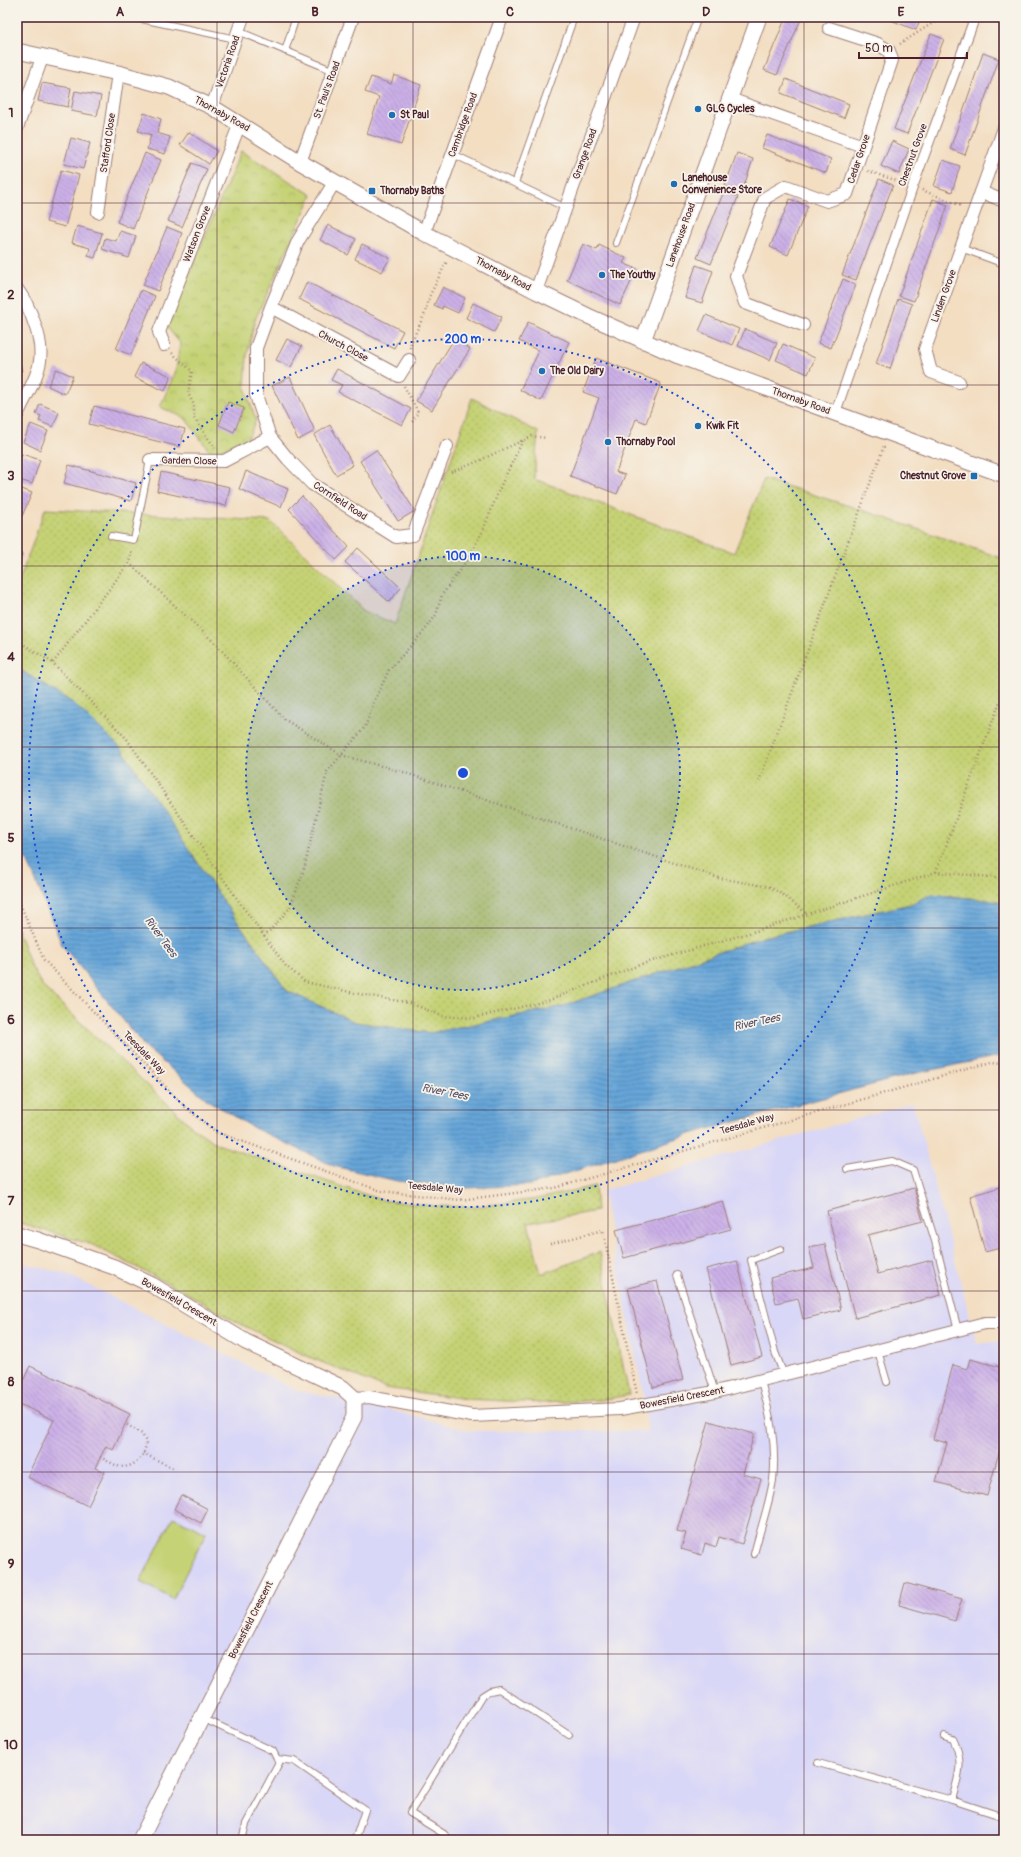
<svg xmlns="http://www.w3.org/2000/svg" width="1021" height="1857" viewBox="0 0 1021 1857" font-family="Pangolin,sans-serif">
<defs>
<pattern id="grass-dots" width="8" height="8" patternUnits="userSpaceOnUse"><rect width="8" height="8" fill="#c5d274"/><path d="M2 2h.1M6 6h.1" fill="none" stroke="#abb465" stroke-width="1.8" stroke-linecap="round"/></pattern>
<pattern id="park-crowns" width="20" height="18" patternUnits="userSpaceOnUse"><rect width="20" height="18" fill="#c5d274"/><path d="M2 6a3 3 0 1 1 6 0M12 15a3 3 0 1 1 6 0" fill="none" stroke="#abb465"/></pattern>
<pattern id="water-rules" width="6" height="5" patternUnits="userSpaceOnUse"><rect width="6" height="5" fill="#66a6d9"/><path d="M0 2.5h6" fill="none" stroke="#5687b0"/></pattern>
<pattern id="building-back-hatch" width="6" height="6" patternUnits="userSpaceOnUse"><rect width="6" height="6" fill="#cbb1e8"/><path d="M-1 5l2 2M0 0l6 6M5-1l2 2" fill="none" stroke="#a78fbc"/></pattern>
</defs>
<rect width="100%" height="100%" fill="#f7f3e8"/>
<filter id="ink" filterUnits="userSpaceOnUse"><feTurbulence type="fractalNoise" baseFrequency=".025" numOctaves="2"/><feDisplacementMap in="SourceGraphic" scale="8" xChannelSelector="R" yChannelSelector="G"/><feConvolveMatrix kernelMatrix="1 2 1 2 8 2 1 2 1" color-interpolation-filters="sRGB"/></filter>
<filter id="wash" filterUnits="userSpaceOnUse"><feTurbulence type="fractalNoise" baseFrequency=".012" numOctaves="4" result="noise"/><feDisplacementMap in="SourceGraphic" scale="16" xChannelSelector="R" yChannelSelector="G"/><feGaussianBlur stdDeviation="0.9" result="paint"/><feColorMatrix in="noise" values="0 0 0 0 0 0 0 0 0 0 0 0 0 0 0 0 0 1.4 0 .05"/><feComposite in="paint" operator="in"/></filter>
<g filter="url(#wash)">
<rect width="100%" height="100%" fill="#f3dec2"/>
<path fill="#d9d7f7" d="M913,1103L977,1344L1004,1341V1840H17V1262L67,1274L297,1391L370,1404L469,1431H648L642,1387L602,1191Z"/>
<path fill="url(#grass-dots)" stroke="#887850" d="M472,398L538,432L534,479L734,553L764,479L865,511L1004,559V902L932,894L911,904L763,937L560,1007L430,1033L355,1022L287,991L228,908L73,703L17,668V587L45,509L270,521L364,611L395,624Z
M17,929L32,968L43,987L193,1128L217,1144L381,1200L434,1206L473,1207L537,1199L595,1186L597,1211L528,1223L541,1274L600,1252L629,1395L600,1400L543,1403L467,1399L385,1388L309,1357L238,1323L183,1291L93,1245L17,1222Z"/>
<path fill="url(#park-crowns)" stroke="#887850" d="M241,151L312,195L255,320L247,356L245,388L256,420L247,440L211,453L185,418L160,407L176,370L180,343L167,327Z"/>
<path fill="#c5d274" stroke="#887850" d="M173,1517L206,1533L173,1599L140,1582Z"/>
<path fill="url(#water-rules)" stroke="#586282" d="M17,668L73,703L122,749L228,908L287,991L355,1022L430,1033L560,1007L763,937L911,904L932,894L1004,902V1055L912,1074L697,1132L531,1185L466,1188L397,1181L334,1166L254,1128L209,1101L145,1047L62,945L28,862L17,851Z"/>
<g id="blocks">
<path fill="url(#building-back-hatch)" d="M786,17H802L777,75L764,70Z
M883,17H921L916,30Z
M931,34L944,39L907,134L894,129Z
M983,53L999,59L965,155L950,149Z
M394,75L421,85L401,145L367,134L379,97L365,92L371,77L391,84Z
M786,79L849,104L844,118L781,93Z
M42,83L71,88L68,107L38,101Z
M75,91L101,96L97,116L71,111Z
M144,113L161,119L157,133L170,137L165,154L147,149L151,135L138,131Z
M189,132L217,151L209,164L180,145Z
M767,135L831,159L826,173L762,148Z
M71,138L90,143L83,169L64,164Z
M892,141L909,149L899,174L881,166Z
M145,153L161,160L133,229L117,222Z
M737,153L753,159L742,192L725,186Z
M943,160L960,166L952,192L934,186Z
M192,163L207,169L182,227L168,221Z
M61,170L79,175L65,227L46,222Z
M879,179L893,185L856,280L842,275Z
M724,191L738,197L711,264L697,258Z
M790,199L808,206L788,255L770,247Z
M933,199L948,205L914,301L899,296Z
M328,225L356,239L348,255L320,240Z
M77,226L102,233L95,258L88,256L90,248L72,243Z
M167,227L182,233L158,291L143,285Z
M120,231L136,236L129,258L102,249L105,238L116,241Z
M362,244L390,258L382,272L355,259Z
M583,244L597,250L599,245L626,258L623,263L637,269L620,305L567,280Z
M696,265L713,271L702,303L685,298Z
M843,279L856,285L831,348L818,343Z
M307,282L403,331L394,348L299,299Z
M443,287L465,298L458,313L443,306L442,309L434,305Z
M141,290L155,296L131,355L116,349Z
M898,299L912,304L890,369L876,364Z
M473,303L502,317L494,332L466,318Z
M706,315L739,329L732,345L699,331Z
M528,322L569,342L541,401L520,390L539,351L519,341Z
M745,329L777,343L770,360L738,346Z
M287,339L302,346L291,367L276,360Z
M454,339L470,349L432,410L416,401Z
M783,344L815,358L808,374L776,360Z
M17,353H18L22,371L17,372Z
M596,358L661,383L646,423L636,419L616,472L625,475L617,494L570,476L599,398L583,392Z
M141,363L171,376L165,391L134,377Z
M56,369L73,376L65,394L48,386Z
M337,369L411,409L402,425L338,392L342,385L331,380Z
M290,377L315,431L298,440L272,386Z
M228,402L244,408L234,432L219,425Z
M40,404L59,412L53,427L39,421L41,416L36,414Z
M94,406L185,429L180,447L89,424Z
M31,424L48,431L40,450L23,442Z
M330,425L353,465L336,475L314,435Z
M376,450L415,511L398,521L360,461Z
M22,454L40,460L32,484L17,479V468Z
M69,465L136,483L131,501L64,483Z
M246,471L288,489L281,507L239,489Z
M161,472L230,487L226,506L157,491Z
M17,487L32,493L22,516L17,514Z
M302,496L349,547L336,560L289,509Z
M358,548L401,588L389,602L345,562Z
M17,552L22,554L17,567Z
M1004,1186V1247L985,1252L970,1196Z
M914,1188L923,1221L868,1235L878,1274L932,1260L941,1295L855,1318L827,1211Z
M723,1201L731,1229L624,1258L616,1230Z
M825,1244L841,1310L803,1319L798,1298L776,1303L770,1278L814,1268L809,1247Z
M737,1261L762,1357L731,1365L706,1269Z
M657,1281L683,1380L653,1388L628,1288Z
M970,1359L1004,1368V1434L987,1496L936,1482L947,1443L933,1439L953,1365L967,1369Z
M30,1366L130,1414L113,1450L106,1446L95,1468L105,1472L88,1506L27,1477L54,1420L17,1403V1394Z
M709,1421L754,1434L743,1474L761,1479L742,1544L719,1537L716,1547L705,1543L702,1555L681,1549L686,1533L677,1531Z
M181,1495L208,1509L201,1523L174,1509Z
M905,1583L962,1599L955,1621L899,1605Z"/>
</g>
</g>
<g filter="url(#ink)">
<use href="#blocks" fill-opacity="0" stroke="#9e7e76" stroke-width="1"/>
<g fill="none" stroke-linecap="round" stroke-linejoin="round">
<defs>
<path id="service" d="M132,17L236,39
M238,31L334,71
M285,51L296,17
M453,154L566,208
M515,183L574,17
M616,243L698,17
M961,248L1004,264
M111,536L134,540L150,460
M847,1169L892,1161L913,1170L935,1241L958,1330
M781,1249L751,1260L775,1352L784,1375
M677,1275L715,1392
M878,1351L887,1382
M754,1554C760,1530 769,1505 773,1480C777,1446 770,1413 761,1381
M202,1718L273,1751L279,1763L246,1824L242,1840
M944,1736L953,1739C965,1762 958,1777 952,1800L1004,1817
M277,1759L294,1761L365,1810L355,1840
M818,1763L952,1800
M450,1840L444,1834L410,1813L482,1696L490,1691L499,1689L569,1735"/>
<path id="pedestrian" d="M999,17L1004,19
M835,414L913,186L975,17"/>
<path id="minor" d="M730,99L863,146
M212,107L243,17
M17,128L42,58
M300,162L353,17
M334,183L298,241L271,307L256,348V395L270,437L288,459L312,484L396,537L413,535L447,446
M981,192L1004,201
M98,212L118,73
M424,233L502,17
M17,289C25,300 30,310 34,322C50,364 34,378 17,415
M536,291L634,17
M271,307L399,376L409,360
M803,325L745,303L736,276L765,198L786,186L827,201L847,194L892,60L889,51L878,44L829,28
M164,345L159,332L240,123
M959,382L931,372L925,349L1004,128
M150,460L224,461L270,437
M354,1398L369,1397L472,1416L620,1409L715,1392L985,1323H1004"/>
<path id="tertiary" d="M17,51L118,73L169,87L212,107L300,162L424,233L536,291L588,316L676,355L1004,475
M643,341L759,17
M17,1234L38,1240L114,1267L152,1285L246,1342L343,1388L354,1398V1417L140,1840"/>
</defs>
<use href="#service" stroke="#9e7e76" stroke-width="8"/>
<use href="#pedestrian" stroke="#9e7e76" stroke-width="11"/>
<use href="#minor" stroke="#9e7e76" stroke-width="14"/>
<use href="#tertiary" stroke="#9e7e76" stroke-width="17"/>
<path stroke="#9e7e76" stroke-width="2.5" stroke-dasharray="1 3" stroke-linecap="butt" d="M900,44L942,17
M868,171L903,183
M922,190L962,206
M410,348L411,343L425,313L429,297L447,261
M172,353L192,371L188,393L194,405V418L215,448
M404,386L418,412L411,424
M451,472L472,464L532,436L546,438
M129,563L216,644L284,719L341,755L403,772L719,878L770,887L786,897L807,914
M17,642L23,644L53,663L127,739L242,906L286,966L305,982L359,994L410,1003L442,1016L474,1018L547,1001L642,964L756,931L936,872L1004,878
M53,663L129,563L132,550
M759,781L884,446
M936,872L1004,691
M17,897L44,960L184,1106L216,1132L381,1191L460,1200L555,1188L992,1062L1004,1063
M264,937L290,908L304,869L327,772L365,727L374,702L389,670L425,630L436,615L442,595L469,557L483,530L502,483L523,440
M550,1244L603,1230L637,1394
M143,1453L175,1469
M100,1457C106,1460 112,1464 118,1466C133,1470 146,1456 146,1442L142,1434L126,1424"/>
<use href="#service" stroke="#fff" stroke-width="6"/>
<use href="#pedestrian" stroke="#fff" stroke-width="9"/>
<use href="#minor" stroke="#fff" stroke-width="12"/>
<use href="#tertiary" stroke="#fff" stroke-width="15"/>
</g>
</g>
<path fill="none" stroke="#4a1f2b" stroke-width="1" stroke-opacity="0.55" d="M217,17V1840M413,17V1840M608,17V1840M804,17V1840M17,203H1004M17,385H1004M17,566H1004M17,747H1004M17,928H1004M17,1110H1004M17,1291H1004M17,1472H1004M17,1654H1004"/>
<circle cx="463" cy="773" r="217" fill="#1d4ed8" fill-opacity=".12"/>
<g fill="none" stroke="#1d4ed8" stroke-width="2" stroke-dasharray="2 4">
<circle cx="463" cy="773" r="217"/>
<circle cx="463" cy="773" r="434"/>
</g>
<g fill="#1f6fb2" stroke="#f7f3e8" stroke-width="1.5">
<circle cx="698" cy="109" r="4"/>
<circle cx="392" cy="115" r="4"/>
<circle cx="674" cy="184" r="4"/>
<rect x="368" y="187" width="8" height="8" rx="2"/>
<circle cx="602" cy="275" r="4"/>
<circle cx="542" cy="371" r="4"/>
<circle cx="698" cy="426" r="4"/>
<circle cx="608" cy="442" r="4"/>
<rect x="970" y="472" width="8" height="8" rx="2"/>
</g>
<g text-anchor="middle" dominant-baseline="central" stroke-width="3.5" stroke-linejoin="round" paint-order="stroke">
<g font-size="10" fill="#4a1f2b" stroke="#f7f3e8">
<text transform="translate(228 62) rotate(-71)">Victoria Road</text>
<text transform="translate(327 90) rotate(-70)">St. Paul's Road</text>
<text transform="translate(222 114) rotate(29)">Thornaby Road</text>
<text transform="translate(463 125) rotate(-70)">Cambridge Road</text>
<text transform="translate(108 143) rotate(-82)">Stafford Close</text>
<text transform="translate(585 154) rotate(-70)">Grange Road</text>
<text transform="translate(913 155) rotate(-70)">Chestnut Grove</text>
<text transform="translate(859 159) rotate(-71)">Cedar Grove</text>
<text transform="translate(197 234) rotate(-69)">Watson Grove</text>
<text transform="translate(681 235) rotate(-70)">Lanehouse Road</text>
<text transform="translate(503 274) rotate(28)">Thornaby Road</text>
<text transform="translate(944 296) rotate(-70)">Linden Grove</text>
<text transform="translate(343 346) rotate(28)">Church Close</text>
<text transform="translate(801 401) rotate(20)">Thornaby Road</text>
<text transform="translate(189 461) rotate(1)">Garden Close</text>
<text transform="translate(340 501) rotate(33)">Cornfield Road</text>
<text transform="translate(144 1053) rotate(46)">Teesdale Way</text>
<text transform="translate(747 1124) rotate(-16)">Teesdale Way</text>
<text transform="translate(435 1188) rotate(5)">Teesdale Way</text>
<text transform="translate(179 1302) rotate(30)">Bowesfield Crescent</text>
<text transform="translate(682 1398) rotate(-11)">Bowesfield Crescent</text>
<text transform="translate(251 1620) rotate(-63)">Bowesfield Crescent</text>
</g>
<g font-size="10" font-weight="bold" fill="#4a1f2b" stroke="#f7f3e8" text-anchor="start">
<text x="706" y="109">GLG Cycles</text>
<text x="400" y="115">St Paul</text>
<text x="682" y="178">Lanehouse<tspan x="682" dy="12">Convenience Store</tspan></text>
<text x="380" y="191">Thornaby Baths</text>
<text x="610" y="275">The Youthy</text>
<text x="550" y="371">The Old Dairy</text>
<text x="706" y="426">Kwik Fit</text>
<text x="616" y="442">Thornaby Pool</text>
<text x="966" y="476" text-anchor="end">Chestnut Grove</text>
</g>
<g font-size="11" font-style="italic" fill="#544e68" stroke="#f7f3e8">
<text transform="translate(161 937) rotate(54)">River Tees</text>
<text transform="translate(757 1022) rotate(-12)">River Tees</text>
<text transform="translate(445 1092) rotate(11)">River Tees</text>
</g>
</g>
<circle cx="463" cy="773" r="6" fill="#1d4ed8" stroke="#f7f3e8" stroke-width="2"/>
<g font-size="12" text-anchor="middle" font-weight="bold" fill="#1d4ed8" stroke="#f7f3e8" stroke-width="3.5" stroke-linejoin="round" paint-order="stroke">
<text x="463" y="343">200 m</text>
<text x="463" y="560">100 m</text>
</g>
<rect width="1021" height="1857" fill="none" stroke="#f7f3e8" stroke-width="44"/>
<path d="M859 52v6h108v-6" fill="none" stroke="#4a1f2b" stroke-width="2"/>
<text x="865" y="52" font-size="12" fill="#4a1f2b" stroke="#f7f3e8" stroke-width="3" paint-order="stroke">50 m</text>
<rect x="22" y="22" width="977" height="1813" fill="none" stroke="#4a1f2b" stroke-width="1.5"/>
<g font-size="13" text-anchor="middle" font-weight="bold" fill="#4a1f2b">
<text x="120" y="16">A</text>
<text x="315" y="16">B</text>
<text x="510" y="16">C</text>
<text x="706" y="16">D</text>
<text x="901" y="16">E</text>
<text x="11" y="117">1</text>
<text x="11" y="299">2</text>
<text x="11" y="480">3</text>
<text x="11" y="661">4</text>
<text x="11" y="842">5</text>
<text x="11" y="1024">6</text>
<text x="11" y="1205">7</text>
<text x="11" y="1386">8</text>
<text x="11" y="1568">9</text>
<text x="11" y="1749">10</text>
</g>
</svg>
